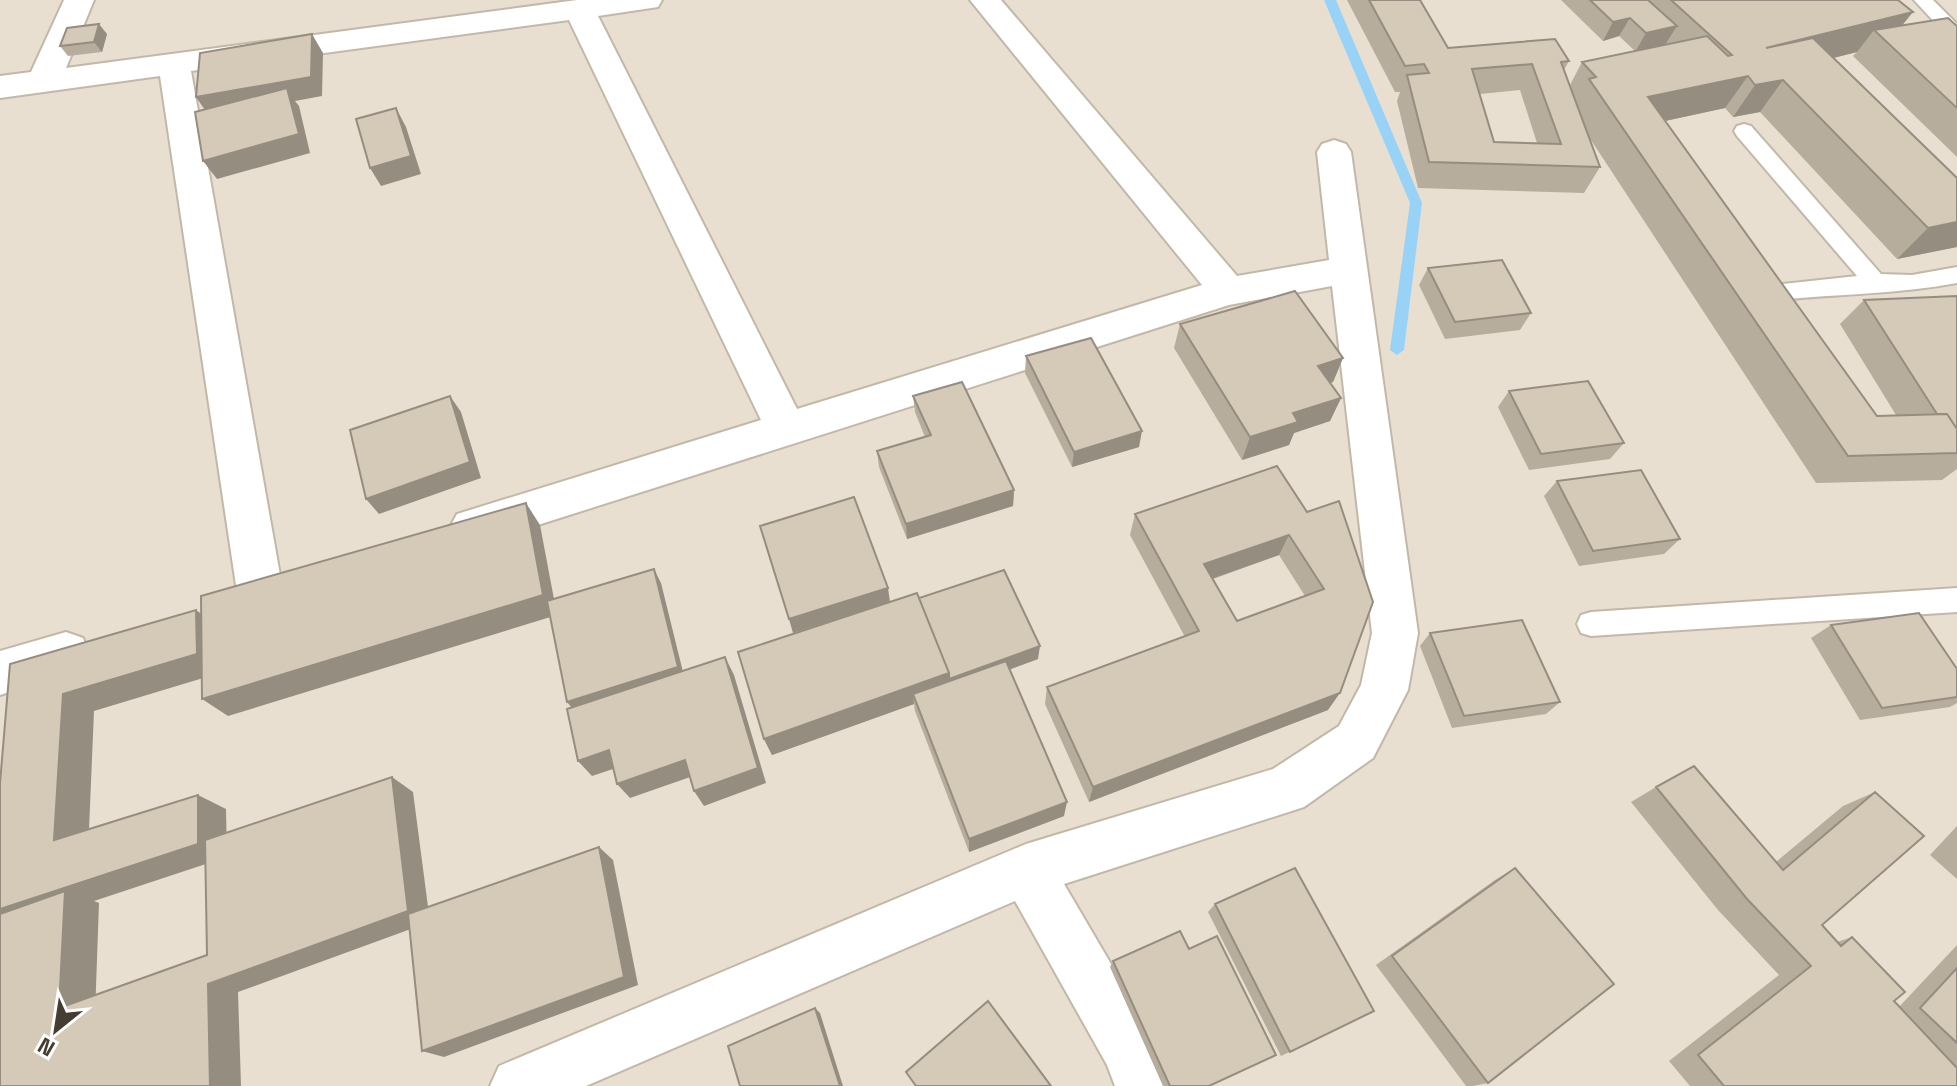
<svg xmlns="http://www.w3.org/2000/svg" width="1957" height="1086" viewBox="0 0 1957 1086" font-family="'Space Grotesk',sans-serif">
<rect width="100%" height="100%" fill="#f3eee3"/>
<path fill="#e8dfd0" d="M0,0H1957V1086H0Z"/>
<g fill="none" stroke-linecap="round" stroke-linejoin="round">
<path fill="#98d3f7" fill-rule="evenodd" d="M1324,0H1336L1422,203L1404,350L1397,355L1390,350L1410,203Z"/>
<defs>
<path id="lane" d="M1914,0H1933L1957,24V41L1950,39Z
M1744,124L1751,126L1881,274L1912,275L1957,267V283C1898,294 1838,294 1778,300L1776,308L1768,310L1760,308L1751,293L1754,287L1857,276L1737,136L1734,131L1737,126Z
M1957,588V612L1591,636L1581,633L1577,624L1581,615L1591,612Z"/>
<path id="street" d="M64,0H94L66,68L577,0H662L658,7L598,16L797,409L1202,285L970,0H1001L1237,276L1329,260L1317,152L1322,144L1334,140L1346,144L1351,152L1418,633L1408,690L1373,758L1304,807L1064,884L1148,1027L1173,1086H1115L1107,1065L1015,901L586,1086H490L499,1066L1026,844L1273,769L1339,726L1361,685L1372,633L1332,286L1229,305L472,546L457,540L450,527L457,514L761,420L569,20L191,71L283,592L276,606L260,612L244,606L237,592L160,76L0,98V76L31,72Z
M66,632L83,638L89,653L83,668L0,695V651Z"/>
</defs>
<use href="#lane" stroke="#c2b8a7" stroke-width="4"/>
<use href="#street" stroke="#c2b8a7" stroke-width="4"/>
<use href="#lane" fill="#fff" fill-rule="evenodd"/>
<use href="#street" fill="#fff" fill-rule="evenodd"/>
</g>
<path fill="#b7ad9d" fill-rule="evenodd" d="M1347,0H1420L1448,48L1569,61L1564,70L1570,85L1582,62L1635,51L1619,36L1603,41L1561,0H1898L1902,25L1957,26V157L1853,56L1857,52L1833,58L1957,247L1897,259L1760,112L1733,117L1725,108L1665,121L1877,416L1896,415L1840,324L1864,300L1957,296V469L1942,480L1816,483L1589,137L1600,167L1584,193L1418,188L1397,101L1400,92H1395ZM1520,90L1537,143L1494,142L1480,94Z
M107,34L102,52L68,56L60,46Z
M1428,268L1531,313L1520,330L1445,339L1419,285Z
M1180,324L1343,358L1333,382L1330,383L1341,398L1330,421L1294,433L1289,445L1242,460L1174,348Z
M1026,356L1139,447L1072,467L1025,373Z
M1509,391L1624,443L1610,459L1529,470L1498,407Z
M913,396L1014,490L1013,506L907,539L879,467L877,451L925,437L915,412Z
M1557,481L1680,539L1664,554L1579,566L1544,496Z
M1339,501L1328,710L1089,802L1045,704L1047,687L1185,637L1130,535L1135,514L1307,512ZM1279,555L1305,596L1237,621L1213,579Z
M919,598L1038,659L1009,670L1064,816L969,852L915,711L914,704L772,755L764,739Z
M1831,625L1957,669V703L1950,707L1860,720L1811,638Z
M1430,633L1560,702L1546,714L1452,728L1420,646Z
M1656,787L1776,862L1843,806L1875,792L1822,925L1837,942L1852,937L1894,1001L1899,1007L1957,945V1086H1690L1669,1061L1779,975L1718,910L1631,802Z
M1957,826V879L1930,855Z
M1515,868L1488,1083L1473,1086H1466L1376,965L1495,880Z
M1215,904L1374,1011L1281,1056L1208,912Z
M1189,949L1209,1086H1163L1110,967L1113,961Z"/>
<path fill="#958d80" d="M1913,12L1888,43L1874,30L1857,52L1750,79L1748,76L1725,108L1628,129L1648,97L1766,48Z
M1630,18L1619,36L1603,41L1613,22Z
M99,24L107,34L102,52L94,42Z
M1677,26L1665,45L1635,52L1646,33Z
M312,34L323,53L322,96L295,101L299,106L310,153L217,179L203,161L209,116L196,97Z
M1783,80L1760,112L1733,117L1755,85Z
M396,108L406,127L421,174L381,186L370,168Z
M1957,222V247L1897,259L1928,228Z
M1343,358L1333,382L1308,390L1318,366Z
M450,396L461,412L481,478L379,514L366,499Z
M1341,398L1330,421L1294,433L1289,445L1242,460L1250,437L1293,413Z
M1142,431L1139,447L1072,467L1074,452Z
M1014,490L1013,506L907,539L906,524Z
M526,503L540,525L557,615L228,716L202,699Z
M1289,535L1279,555L1197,584L1204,564Z
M654,569L661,583L685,680L577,714L567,702Z
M888,588L890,602L793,633L789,619Z
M196,610L222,629L223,672L94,711L88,853L54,840L63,694Z
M1040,646L1038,659L917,703L913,694L914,704L772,755L764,739L949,673Z
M725,657L734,675L766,783L704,806L694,791Z
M1340,693L1328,710L1089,802L1093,787Z
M609,750L622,766L592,776L578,761Z
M685,760L696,775L630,798L617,784Z
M392,777L413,792L430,922L238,992L241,1086H210L208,984Z
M198,795L226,809L227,857L94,901L99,903L95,1015L59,1008L0,916V909Z
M1067,802L1064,816L969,852V839Z
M599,847L613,860L638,985L444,1057L422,1051Z
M815,1008L820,1013L843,1086H840Z"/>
<path fill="#d5c9b7" stroke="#958d80" stroke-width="2" fill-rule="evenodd" d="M1369,0H1420L1448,48L1555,39L1569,61L1561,62L1600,167L1429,162L1407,75L1429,73L1424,64L1405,66ZM1532,64L1561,144L1494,142L1472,69Z
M1590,0H1648L1677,26L1646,33L1630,18L1613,22Z
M1671,0H1898L1913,12L1766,48L1813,38L1957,178V222L1928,228L1783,80L1755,85L1748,76L1648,97L1877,416L1947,414L1957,429V453L1848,456L1589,79L1596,77L1582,62L1707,36L1728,56L1732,55Z
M1948,18L1957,26V108L1874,30Z
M99,24L94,42L60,46L67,28Z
M312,34L311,77L196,97L200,53Z
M287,88L299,134L203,161L195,112Z
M396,108L411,156L370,168L356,119Z
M1502,260L1531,313L1455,322L1428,268Z
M1295,291L1343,358L1318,366L1341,398L1293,413L1298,422L1250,437L1180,324Z
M1957,296V429L1947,414H1937L1864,300Z
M1091,338L1142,431L1074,452L1026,356Z
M1588,381L1624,443L1541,454L1509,391Z
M962,382L1014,490L906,524L877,451L931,435L913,396Z
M450,396L470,462L366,499L350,430Z
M1277,466L1307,512L1339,501L1373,602L1340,693L1093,787L1047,687L1199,631L1135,514ZM1289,535L1324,589L1237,621L1204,564Z
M1641,470L1680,539L1593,551L1557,481Z
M854,497L888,588L789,619L760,526Z
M526,503L543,595L202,699L201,596Z
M654,569L678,667L567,702L547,601Z
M1004,570L1040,646L949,679V673L919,598Z
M917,593L949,673L764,739L738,652Z
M196,610L197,654L63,694L54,840L198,795V844L0,909V783L10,664Z
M1919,613L1957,669V697L1882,708L1831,625Z
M1522,620L1560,702L1464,716L1430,633Z
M725,657L758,768L694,791L685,760L617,784L609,750L578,761L567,709Z
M1006,661L1067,802L969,839L913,694Z
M1694,766L1783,870L1875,792L1924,836L1822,925L1841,946L1852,937L1905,992L1894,1001L1957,1068V1086H1724L1698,1055L1811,966L1747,899L1656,787Z
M392,777L408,911L208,984L210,1086H0V914L65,891L59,1008L207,955L205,840Z
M599,847L624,977L422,1051L408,914Z
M1295,868L1374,1011L1290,1052L1215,904Z
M1515,868L1614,984L1488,1083L1392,956Z
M1180,931L1189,949L1217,936L1276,1055L1209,1086H1170L1113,961Z
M1957,968V1043L1920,1008Z
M988,1001L1051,1086H916L906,1072Z
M815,1008L840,1086H740L728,1046Z"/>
<g transform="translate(56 1030) rotate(210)" stroke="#ffffff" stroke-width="6" paint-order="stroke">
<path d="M0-6L14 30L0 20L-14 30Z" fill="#453d32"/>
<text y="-12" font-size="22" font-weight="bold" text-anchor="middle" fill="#453d32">N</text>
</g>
</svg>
